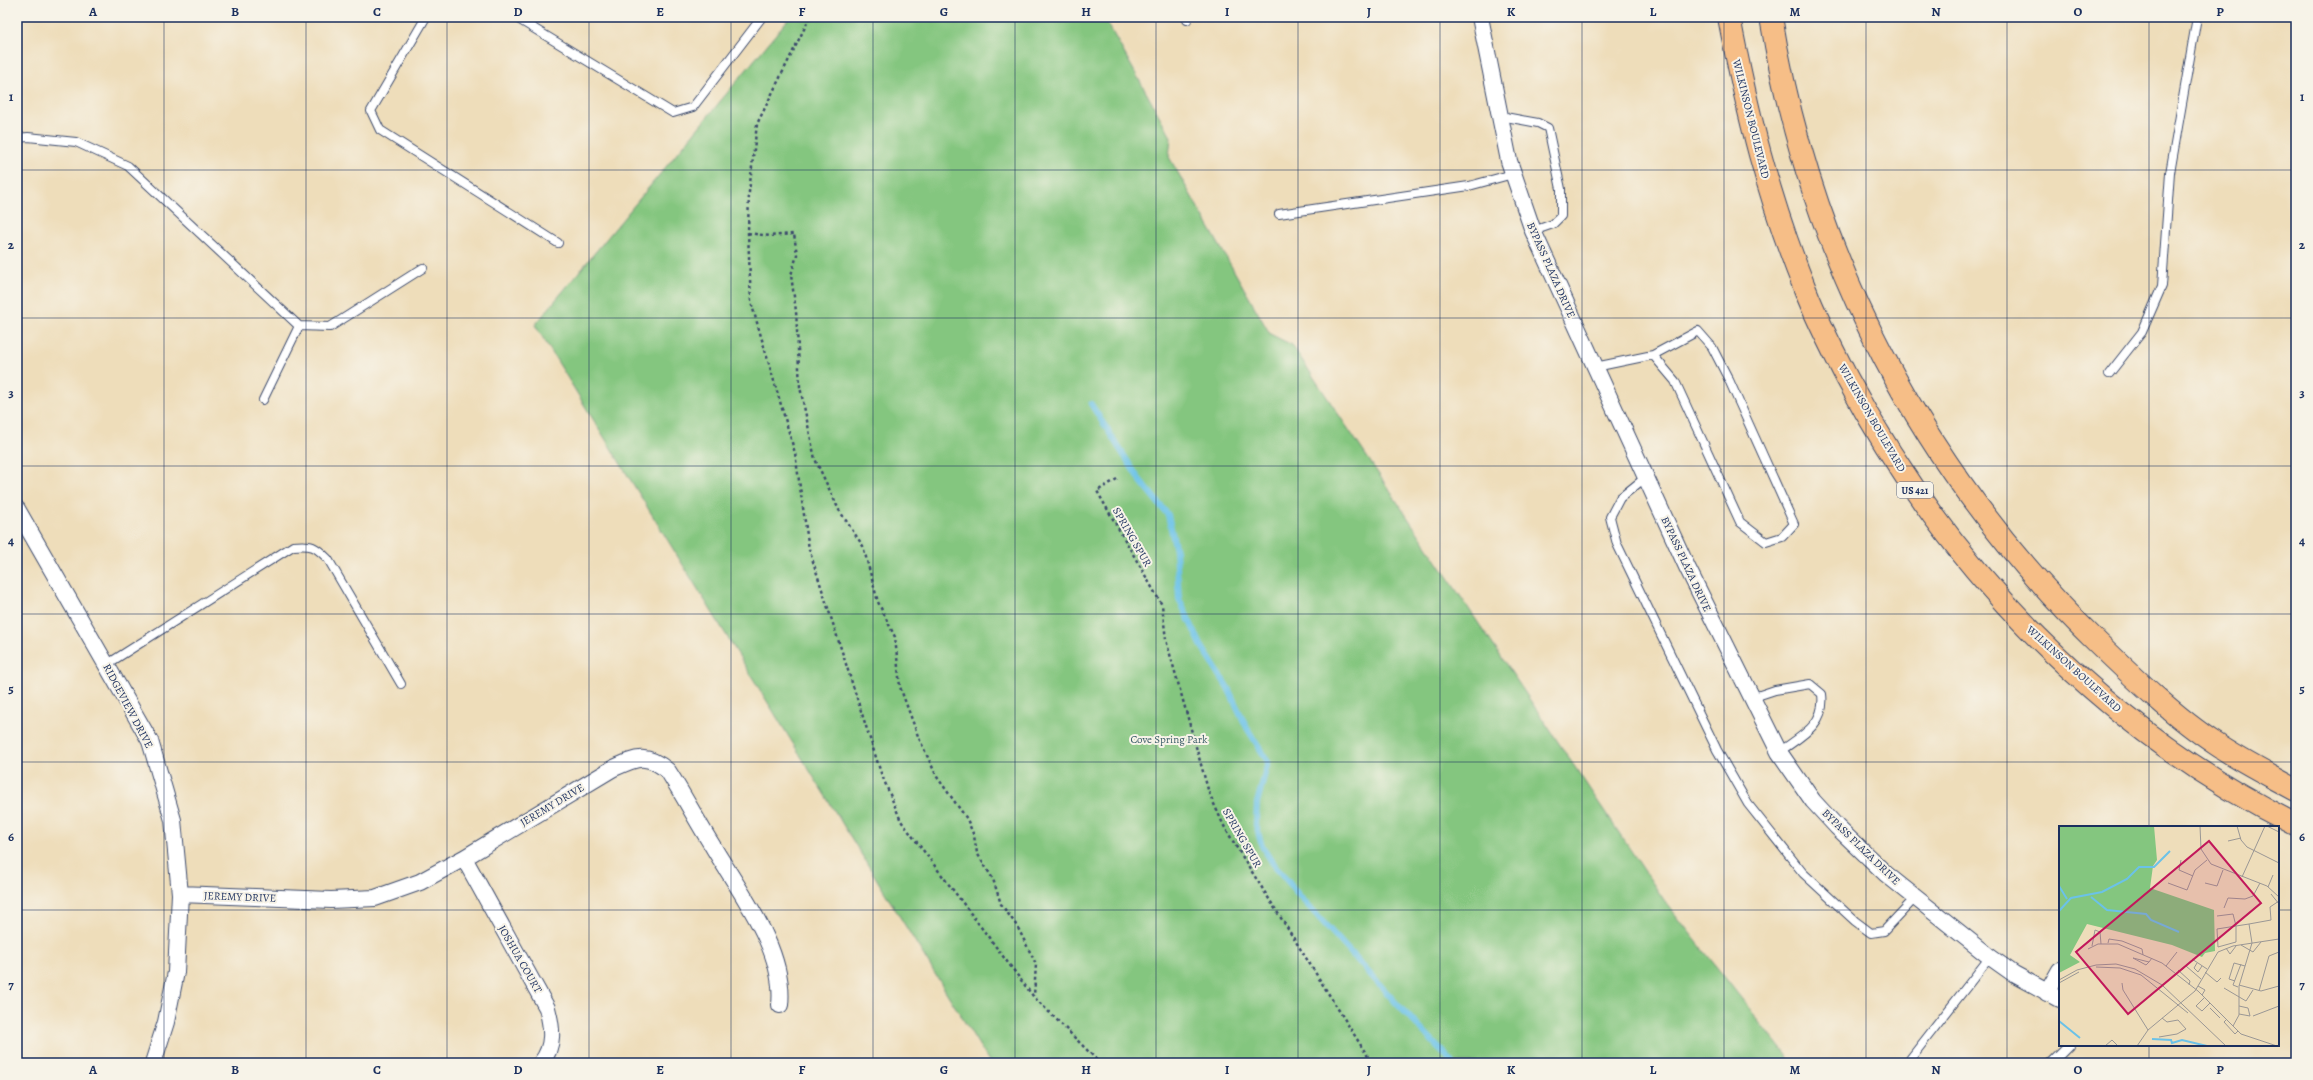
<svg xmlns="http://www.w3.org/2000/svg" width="2313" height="1080" viewBox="0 0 2313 1080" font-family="Alegreya,serif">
<rect width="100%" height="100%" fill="#f7f3e8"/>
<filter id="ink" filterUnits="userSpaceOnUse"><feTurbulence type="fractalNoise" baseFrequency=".025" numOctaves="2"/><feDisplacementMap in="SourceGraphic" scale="8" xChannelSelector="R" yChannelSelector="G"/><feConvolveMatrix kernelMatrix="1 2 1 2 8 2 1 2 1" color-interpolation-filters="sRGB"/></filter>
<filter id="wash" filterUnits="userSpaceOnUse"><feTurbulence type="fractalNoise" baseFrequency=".012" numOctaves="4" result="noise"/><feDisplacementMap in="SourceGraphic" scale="16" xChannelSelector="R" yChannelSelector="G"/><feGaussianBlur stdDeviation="0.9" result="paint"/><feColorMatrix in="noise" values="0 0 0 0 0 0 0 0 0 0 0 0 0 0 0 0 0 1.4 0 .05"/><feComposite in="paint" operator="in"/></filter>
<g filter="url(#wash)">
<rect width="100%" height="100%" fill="#eeddba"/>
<path fill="#84c67f" stroke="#507a6e" d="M790,17H1104L1171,137L1169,157L1270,334L1292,345L1664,900L1792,1063H990L535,325Z"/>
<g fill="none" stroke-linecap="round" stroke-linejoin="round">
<path stroke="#6bc2e8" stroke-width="6" d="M1091,404L1139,479L1168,515L1176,551L1179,599L1201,645L1228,688L1247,728L1268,762L1257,803L1256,825L1262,846L1272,862L1302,899L1398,1005L1453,1063"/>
</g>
</g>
<g filter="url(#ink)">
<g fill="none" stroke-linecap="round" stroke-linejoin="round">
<defs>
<path id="lane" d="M426,17L371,111L380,130L558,243
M515,17L673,113L693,107L762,17
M1186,17L1187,20
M1500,116L1538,123L1548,128L1561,189V216L1553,224L1533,231
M17,138L28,137L76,142L128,166L299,326L330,327L423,268
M1279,214L1469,186L1513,174
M1595,367L1653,355L1675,381L1740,522L1766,542L1782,537L1794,524L1729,380L1712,347L1698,331L1653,355
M2109,374L2142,332L2162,286L2170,173L2197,17
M263,400L299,326
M1646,477L1620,498L1610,517L1617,544L1717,750L1748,804L1803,873L1855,921L1871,933L1884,931L1915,898
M106,665L293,546C312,544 315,546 328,559L401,684
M1751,698L1775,690L1810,684L1822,694C1826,725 1801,736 1779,752
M1907,1063L1990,957
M2051,1063L2069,1045"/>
<path id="street" d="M1480,17L1509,161L1533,231L1687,567L1779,752L1813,801L1837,827L1886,874L1990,957L2014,974L2060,999
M17,509L150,741L173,820L180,894L176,972L166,1022L153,1063
M464,858L547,1008C552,1027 555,1046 541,1063
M180,894L331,900L375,898L420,882L464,858L612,769C636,758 646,752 668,771C684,796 697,821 712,845C738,890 786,950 780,1005
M2047,993L2060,970"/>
<path id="highway" d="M1729,17C1747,112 1769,200 1805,289C1817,320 1832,349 1847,378C1948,568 2103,729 2296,825
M1771,17C1810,258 1923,473 2098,643C2132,676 2176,718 2216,744C2241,761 2269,775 2296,790"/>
</defs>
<use href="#lane" stroke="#3b496c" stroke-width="10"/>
<use href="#street" stroke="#3b496c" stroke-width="18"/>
<use href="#highway" stroke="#3b496c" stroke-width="24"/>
<path stroke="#3b496c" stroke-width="2.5" stroke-dasharray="3 3" stroke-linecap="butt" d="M810,17L757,124L749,192L748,233L751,302L795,453L809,549L881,773L901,821L1033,996L1100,1063
M748,233L770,236L794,234L797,255L791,275L796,311L800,387L815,459L839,510L863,546L878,602L895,637L900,687L918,736L937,777L967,819L974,836L977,853L993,879L1001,904L1017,926L1036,964L1034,996
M1117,479L1097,491L1162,605L1166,640L1209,793L1224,826L1237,848L1372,1063"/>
<use href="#lane" stroke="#fff" stroke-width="8"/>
<use href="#street" stroke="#fff" stroke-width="16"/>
<use href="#highway" stroke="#f6be87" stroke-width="22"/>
</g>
</g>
<path fill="none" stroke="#1b2f5e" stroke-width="1" stroke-opacity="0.55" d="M164,17V1063M306,17V1063M447,17V1063M589,17V1063M731,17V1063M873,17V1063M1015,17V1063M1156,17V1063M1298,17V1063M1440,17V1063M1582,17V1063M1724,17V1063M1866,17V1063M2007,17V1063M2149,17V827M17,170H2296M17,318H2296M17,466H2296M17,614H2296M17,762H2296M17,910H2060M2278,910H2296M2149,1045V1063"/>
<g text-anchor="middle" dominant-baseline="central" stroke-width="4" stroke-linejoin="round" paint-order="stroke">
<rect fill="#f7f3e8" stroke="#5d6a87" stroke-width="1" x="1897" y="482" width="36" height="16" rx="3"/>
<g font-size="10" font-weight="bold" fill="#1b2f5e">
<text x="1915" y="490">US 421</text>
</g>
<g font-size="11" fill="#1b2f5e" stroke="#f7f3e8">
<text transform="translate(1751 119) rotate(76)">WILKINSON BOULEVARD</text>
<text transform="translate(1551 270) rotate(66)">BYPASS PLAZA DRIVE</text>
<text transform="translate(1872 418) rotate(60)">WILKINSON BOULEVARD</text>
<text transform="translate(1132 537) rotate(60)">SPRING SPUR</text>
<text transform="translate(1686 564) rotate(65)">BYPASS PLAZA DRIVE</text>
<text transform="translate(2074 669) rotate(42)">WILKINSON BOULEVARD</text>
<text transform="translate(128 706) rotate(62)">RIDGEVIEW DRIVE</text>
<text transform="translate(552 805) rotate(-31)">JEREMY DRIVE</text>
<text transform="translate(1242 838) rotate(60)">SPRING SPUR</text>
<text transform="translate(1861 847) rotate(44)">BYPASS PLAZA DRIVE</text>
<text transform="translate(240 897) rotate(2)">JEREMY DRIVE</text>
<text transform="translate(520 959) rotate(60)">JOSHUA COURT</text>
</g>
<g font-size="11" fill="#3a5c68" stroke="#f7f3e8">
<text x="1169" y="739">Cove Spring Park</text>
</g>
</g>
<g transform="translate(2059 826)">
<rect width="220" height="220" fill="#eeddba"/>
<path d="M0,0H95L98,34L94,40L91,62L155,84L156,125L146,127L143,131L113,119L28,98L11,129L21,136L0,147Z" fill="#84c67f"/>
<path fill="none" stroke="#6bc2e8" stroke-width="2" d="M0,60L8,73M32,71L48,84L87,88L92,94L120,106M0,85L12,72L43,66L68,53L80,41H95L111,25M0,195L21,212M93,213L112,214L113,217L123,214L148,220"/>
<path fill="none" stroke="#9a9795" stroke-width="1" d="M141,0L142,23L152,38L208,60L220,71M178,0L182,14L188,21L220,37M208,0L220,6M169,15L182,12M122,34L120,44L134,50M183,51L206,0M109,57L128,64L136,44L148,34M146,57L158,60L164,44M209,61L214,49M212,68L220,78M165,82L169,72L186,73L194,70L201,57M158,90L174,88L177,100L190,98M177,100V116L159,121L158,103ZM49,117L50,113L63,115L83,123L84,129M182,119L194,126L202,116M33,120L36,104L41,106L42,118M167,122L171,128L177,120M29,123L39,118H59L103,137L139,165L182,208L218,220M133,133L148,143M90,136L87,139L74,132L90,136L93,132M138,137L135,142L139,146L143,140M107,140L118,126M37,141L61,142L82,149L129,187M119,144L131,155L130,159M123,144L127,140L142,153M146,146L158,156L162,152M0,154L18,144L37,139L57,138L76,143L103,159L167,220M176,155L170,153L175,137L186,140M0,157L20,146M63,157L64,164L89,204M180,159L202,165L220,160M139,160L146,164L143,169M179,161L174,159L182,138M165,162L187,175L194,164M200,165L210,130L220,126M145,172L137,180L143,185L151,177M180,180L189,182L191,190L180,188M151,182L161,192M194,190L220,180M167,194L165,196L176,208L179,205M174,200L180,189V160L193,117L190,98L212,94L211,81L220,75M100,211L118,208L127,203L119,194L108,196L103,192M46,220L53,214L59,220M78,220L89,204L136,165L159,126L174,120L220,113"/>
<path fill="#c2185b" fill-opacity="0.15" stroke="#c2185b" stroke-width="2" d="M150,15L202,77L69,188L17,126Z"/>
<rect width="220" height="220" fill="none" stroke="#1b2f5e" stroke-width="2"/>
</g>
<rect width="2313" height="1080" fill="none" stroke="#f7f3e8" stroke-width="44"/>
<rect x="22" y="22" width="2269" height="1036" fill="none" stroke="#1b2f5e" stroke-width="1.5"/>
<g font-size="13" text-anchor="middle" font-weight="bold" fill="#1b2f5e">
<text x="93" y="16">A</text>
<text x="235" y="16">B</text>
<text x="377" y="16">C</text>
<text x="518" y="16">D</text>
<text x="660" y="16">E</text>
<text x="802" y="16">F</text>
<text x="944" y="16">G</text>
<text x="1086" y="16">H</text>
<text x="1227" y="16">I</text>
<text x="1369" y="16">J</text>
<text x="1511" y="16">K</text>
<text x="1653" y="16">L</text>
<text x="1795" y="16">M</text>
<text x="1936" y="16">N</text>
<text x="2078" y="16">O</text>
<text x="2220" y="16">P</text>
<text x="11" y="101">1</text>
<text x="2302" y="101">1</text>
<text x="11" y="249">2</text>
<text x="2302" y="249">2</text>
<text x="11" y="397">3</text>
<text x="2302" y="397">3</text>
<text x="11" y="545">4</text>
<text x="2302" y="545">4</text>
<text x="11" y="693">5</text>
<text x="2302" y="693">5</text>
<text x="11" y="841">6</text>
<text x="2302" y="841">6</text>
<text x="11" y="989">7</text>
<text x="2302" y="989">7</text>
<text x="93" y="1074">A</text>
<text x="235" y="1074">B</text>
<text x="377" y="1074">C</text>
<text x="518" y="1074">D</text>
<text x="660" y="1074">E</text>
<text x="802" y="1074">F</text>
<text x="944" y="1074">G</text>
<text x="1086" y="1074">H</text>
<text x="1227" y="1074">I</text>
<text x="1369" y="1074">J</text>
<text x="1511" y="1074">K</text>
<text x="1653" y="1074">L</text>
<text x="1795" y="1074">M</text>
<text x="1936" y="1074">N</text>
<text x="2078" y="1074">O</text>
<text x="2220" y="1074">P</text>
</g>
</svg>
